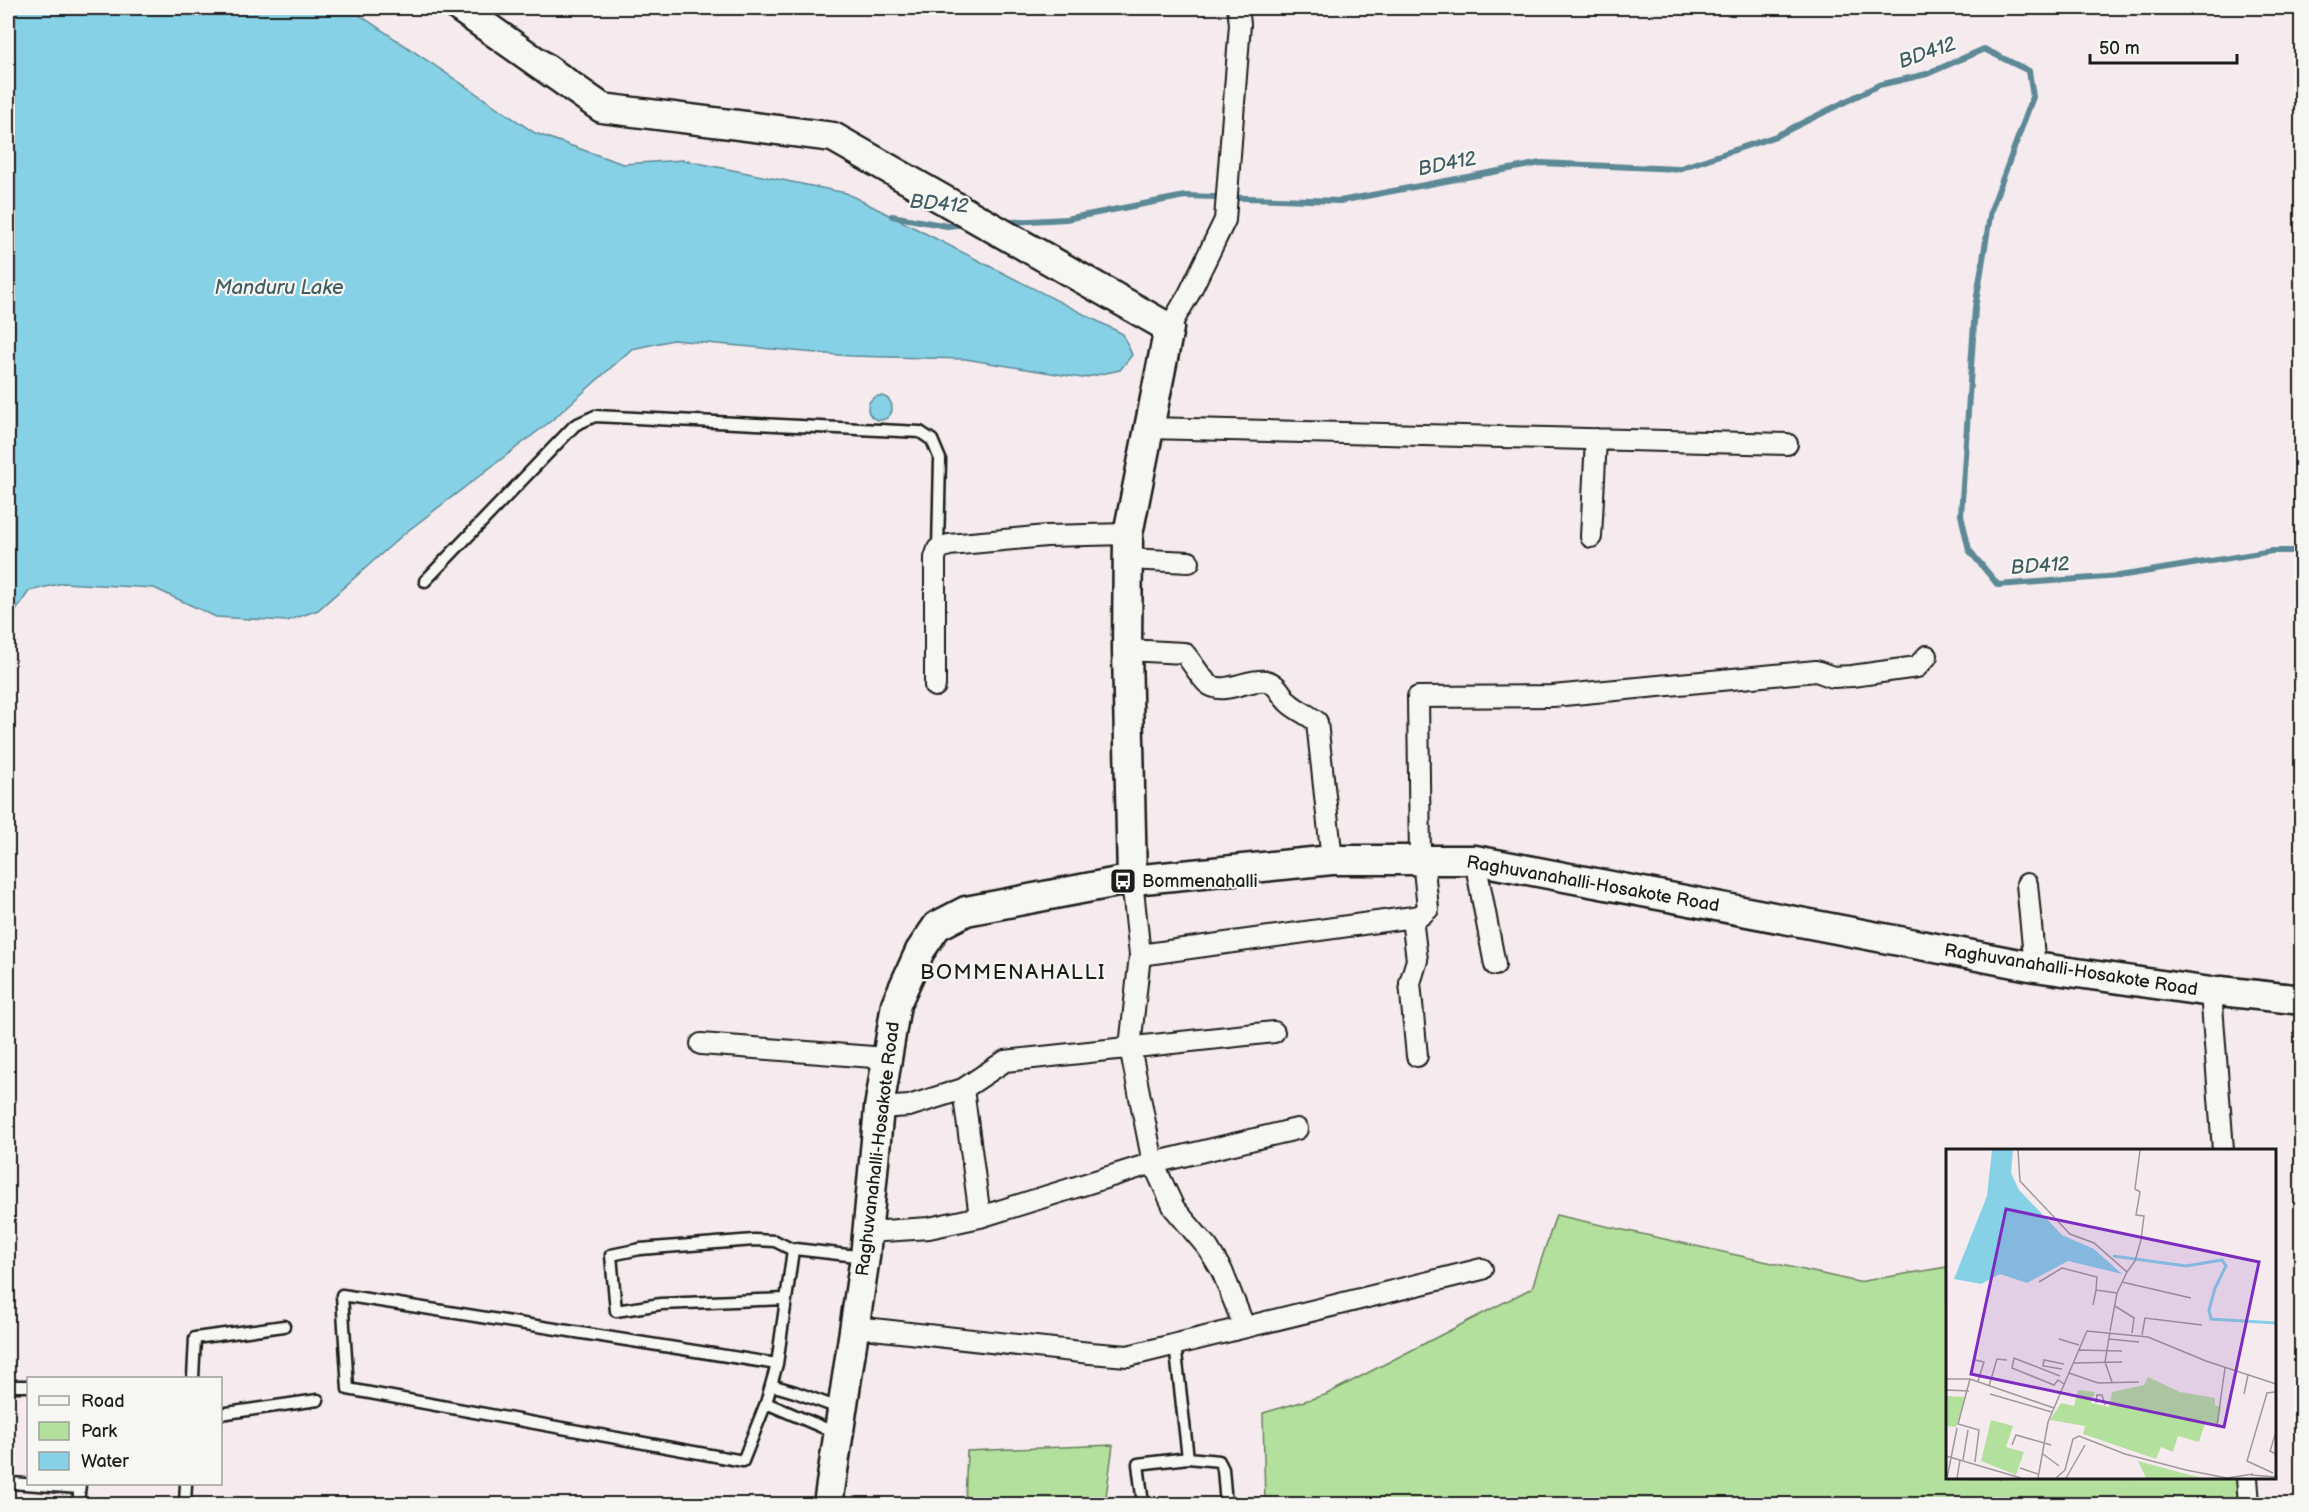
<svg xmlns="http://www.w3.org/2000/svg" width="2309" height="1512" viewBox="0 0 2309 1512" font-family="'Balsamiq Sans',sans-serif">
<rect width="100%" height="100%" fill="#f5eaed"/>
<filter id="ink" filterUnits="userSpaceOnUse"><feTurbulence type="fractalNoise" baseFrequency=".0167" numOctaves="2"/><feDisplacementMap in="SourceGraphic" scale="12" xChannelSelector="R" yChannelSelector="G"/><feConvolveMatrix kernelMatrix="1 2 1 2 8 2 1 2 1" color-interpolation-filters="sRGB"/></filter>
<g filter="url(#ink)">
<path fill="#b4e09e" stroke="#687e5d" stroke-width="1.5" d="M1556,1215L1858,1282L1947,1267L1948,1478H2255L2256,1504H1265L1263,1413L1325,1395L1532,1288Z
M1113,1445L1105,1504H965L967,1451Z"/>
<path fill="#86d1e6" stroke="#5c8995" stroke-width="1.5" d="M8,8H349L535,133L623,164L683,160L846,193L1123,334L1132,355L1120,370L1082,378L965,359L850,356L673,340L632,349L551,421L405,533L318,610L287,621L216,617L154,588L63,583L29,591L8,623Z
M868 408a12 12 0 1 1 24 0a12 12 0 1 1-24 0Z"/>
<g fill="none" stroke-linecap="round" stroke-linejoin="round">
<path stroke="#5c8995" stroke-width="6" d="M892,216L947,226L965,224
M1012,222L1066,219L1185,196L1340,201L1541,163L1678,169L1776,136L1879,85L1927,74L1984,49L2029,71L2033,97L1991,210L1975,308L1961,515L1969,550L1998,585L2119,576L2272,551H2302"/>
<defs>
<path id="lane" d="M425,581L575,425L595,416L920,432L932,440L940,459L938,549
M785,1299L661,1304L616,1311L611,1255L640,1249L754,1240L775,1241L793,1250
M1175,1344L1188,1458
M777,1364L342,1295L348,1389L743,1461L766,1403L836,1433
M193,1378L195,1338L284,1326
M771,1385L795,1392L841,1409
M8,1386H28
M766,1403L777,1364L793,1250L795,1249L865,1257
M220,1414L318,1400
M11,1483L79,1488
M78,1504L80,1484
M185,1504L186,1484
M1143,1504L1138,1464L1188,1458L1219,1461L1223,1469L1226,1504"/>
<path id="street" d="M1169,328L1189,294L1225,220L1240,24L1238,8
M1148,428L1787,444
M1591,537L1596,439
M1128,559L1189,562
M1127,650L1184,653C1193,663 1198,674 1207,683C1223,697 1247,678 1266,681C1279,684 1281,696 1289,703C1298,711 1309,715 1317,722L1332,860
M935,686V558L938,549L949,545L1046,536L1128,534
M1420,859L1418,697L1553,696L1816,671L1833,677L1852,676L1917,667L1927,656
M1475,860L1495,965
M1132,880L1140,955L1130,1047L1153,1163L1174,1208L1208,1248L1222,1271L1244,1326
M2027,884L2035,967
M1412,918L1417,960L1410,983L1417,1056
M1140,955L1420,916L1428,909L1423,859
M2211,992L2223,1150
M701,1044L886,1058
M963,1089L980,1217
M879,1108L909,1106L963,1089L1005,1061L1274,1032
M868,1232L929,1228L980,1217L1153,1163L1297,1129
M855,1327L1090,1353L1128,1356L1482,1269
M2247,1478L2249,1504"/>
<path id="secondary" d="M460,8L602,108L833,137L1169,328L1128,534L1127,650L1132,880
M828,1504L865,1257L879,1108L896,1004L920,951L937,926L966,911L1123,881L1332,860H1475L2035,967L2211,992L2221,991L2302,1000"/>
</defs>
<use href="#lane" stroke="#1c1c1c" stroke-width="15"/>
<use href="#street" stroke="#1c1c1c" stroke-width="24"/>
<use href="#secondary" stroke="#1c1c1c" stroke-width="33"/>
<use href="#lane" stroke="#f6f6f2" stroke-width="10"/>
<use href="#street" stroke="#f6f6f2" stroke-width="20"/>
<use href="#secondary" stroke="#f6f6f2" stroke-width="28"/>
</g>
</g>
<defs>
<symbol id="bus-square" viewBox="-11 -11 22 22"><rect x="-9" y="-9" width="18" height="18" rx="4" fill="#1c1c1c" stroke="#f6f6f2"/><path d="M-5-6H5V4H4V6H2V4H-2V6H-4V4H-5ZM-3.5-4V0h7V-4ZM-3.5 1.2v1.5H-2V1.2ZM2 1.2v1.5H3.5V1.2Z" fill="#fff"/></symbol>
</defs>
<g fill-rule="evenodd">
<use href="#bus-square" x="1108" y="866" width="30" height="30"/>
</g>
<g text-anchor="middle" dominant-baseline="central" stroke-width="4.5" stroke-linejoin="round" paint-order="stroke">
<g font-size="18" fill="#1c1c1c" stroke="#f6f6f2" text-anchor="start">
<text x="1142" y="881">Bommenahalli</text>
</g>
<g font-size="18" fill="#1c1c1c" stroke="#f6f6f2">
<text transform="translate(1593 884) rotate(10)">Raghuvanahalli-Hosakote Road</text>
<text transform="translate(2071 970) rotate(9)">Raghuvanahalli-Hosakote Road</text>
<text transform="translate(878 1149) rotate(-83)">Raghuvanahalli-Hosakote Road</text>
</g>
<g font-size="20" font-style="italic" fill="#415b63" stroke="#f6f6f2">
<text transform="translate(1927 53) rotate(-19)">BD412</text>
<text transform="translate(1447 164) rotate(-11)">BD412</text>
<text transform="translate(939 204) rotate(5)">BD412</text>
<text x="279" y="288">Manduru Lake</text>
<text transform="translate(2040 566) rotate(-4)">BD412</text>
</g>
<g font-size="21" letter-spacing="1.5" fill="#1c1c1c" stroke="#f6f6f2">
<text x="1013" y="972">BOMMENAHALLI</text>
</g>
</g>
<g transform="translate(1946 1149)">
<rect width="330" height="330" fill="#f5eaed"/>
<path d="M202,228L234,243L269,249V256L275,258L272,278L259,274L253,293L232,287L227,303L215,298L210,310L137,285L139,277L104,271L115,254L128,257L132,241L149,243L145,254L163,258L166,243L198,236ZM0,247L20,248L10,278L0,277ZM45,271L67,277L60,298L78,303L70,326L35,312ZM192,312L244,326L258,329H200Z" fill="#b4e09e"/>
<path d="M46,1H67L65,24L73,41L116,86L148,100L176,125L122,112L81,134L54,125L35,135L8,130L41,47Z" fill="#86d1e6"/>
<path fill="none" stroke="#86d1e6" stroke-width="3" d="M167,107L240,117L276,111L280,117L269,139L263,161L265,170L330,174"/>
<path fill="none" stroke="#9e9899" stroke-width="1.5" d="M72,1L74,32L124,85L148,94L181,123L171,144L164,182M181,123L189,112L195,91L198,67L190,66L194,43L189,40L194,1M93,133L116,119L151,128L150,141M176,133L245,149M147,156L150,141L171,144M169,157L188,169L186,184M164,183L159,213L166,233M196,186L199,169L256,176M113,190L133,196M163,190L193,193M132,201L176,202M29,211L38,213L32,232M127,214L176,213M116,220L97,217L98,211L118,215M123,224L152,234L193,233M114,227L68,209L66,219L108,236L112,231L118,235M0,230H24L108,259M24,230L12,275L33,281L29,313M43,237L51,210L61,211M0,241L23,242M44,245L106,263M298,245L302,226M150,254L151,246H156L159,256M271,276L279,219M330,283L324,302L330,305M66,296L70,286L105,296M97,305L113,317M0,307L75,329M17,311L22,281M74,319L92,325M327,324L301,312L321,244L329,243L330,237M305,326L330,328M1,329L11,279M11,329L14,311M92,329L102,273L141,182L202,188L260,212L330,235M110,329L119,321L127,290L133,287L179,305L240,321L281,329L307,325M120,329L139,296"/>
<path fill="#7b2cbf" fill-opacity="0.15" stroke="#7b2cbf" stroke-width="3" d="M60,60L313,113L278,278L25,225Z"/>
<rect width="330" height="330" fill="none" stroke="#1c1c1c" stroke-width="3"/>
</g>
<rect width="2309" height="1512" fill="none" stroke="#f6f6f2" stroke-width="30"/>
<rect x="15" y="15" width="2279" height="1482" fill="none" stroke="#1c1c1c" stroke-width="2" filter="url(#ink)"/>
<rect x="27" y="1377" width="195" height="108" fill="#f6f6f2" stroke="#9f9f9c" stroke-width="1.5"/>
<rect x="39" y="1396" width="30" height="9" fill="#f6f6f2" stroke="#9f9f9c" stroke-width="1.5"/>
<text x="81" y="1407" font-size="18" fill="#1c1c1c">Road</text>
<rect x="39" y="1422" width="30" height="18" fill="#b4e09e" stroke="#9f9f9c" stroke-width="1.5"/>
<text x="81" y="1437" font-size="18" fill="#1c1c1c">Park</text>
<rect x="39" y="1452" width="30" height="18" fill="#86d1e6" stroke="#9f9f9c" stroke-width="1.5"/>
<text x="81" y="1467" font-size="18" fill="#1c1c1c">Water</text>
<path d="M2090 54v9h147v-9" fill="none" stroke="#1c1c1c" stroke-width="3"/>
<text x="2099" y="54" font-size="18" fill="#1c1c1c" stroke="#f6f6f2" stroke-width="4.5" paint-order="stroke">50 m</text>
</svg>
